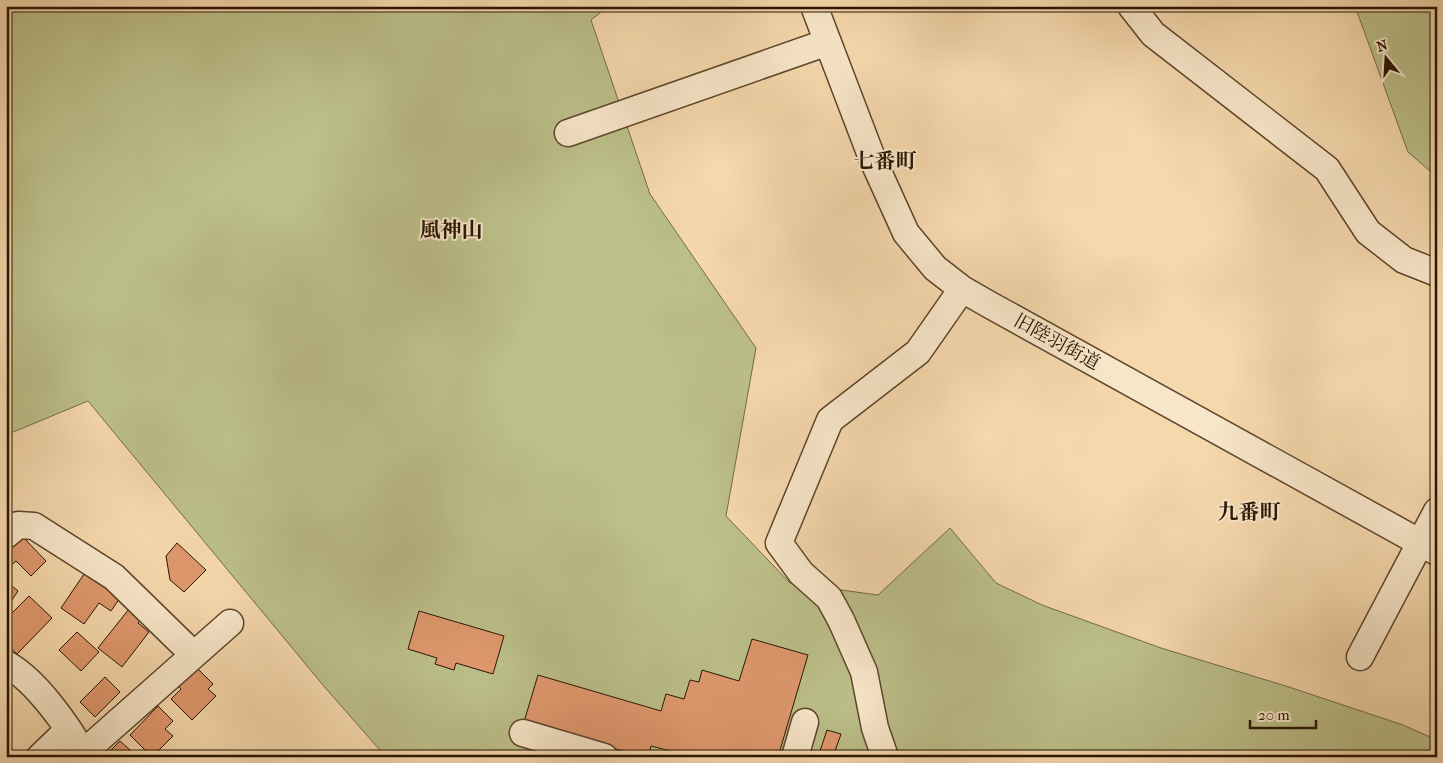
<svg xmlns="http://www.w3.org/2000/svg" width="1443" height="763" viewBox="0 0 1443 763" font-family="'IM FELL French Canon','Noto Serif JP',serif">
<rect width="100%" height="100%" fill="#f5d8ac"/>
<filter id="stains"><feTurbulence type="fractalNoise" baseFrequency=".004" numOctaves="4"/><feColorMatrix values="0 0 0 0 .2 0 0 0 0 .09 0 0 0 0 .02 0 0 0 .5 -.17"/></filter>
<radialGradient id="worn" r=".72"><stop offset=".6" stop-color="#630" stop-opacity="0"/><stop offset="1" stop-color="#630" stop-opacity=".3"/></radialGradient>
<path fill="#bcbf89" stroke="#726a46" d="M6,6H609L591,20L650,194L756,348L726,516L790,583L878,595L950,528L996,583L1042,605L1161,648L1289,687L1403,725L1437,740V757H386L322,684L88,401L6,435Z
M1355,6H1437V177L1408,152Z"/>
<path fill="#df986d" stroke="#291402" d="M23,537L46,561L31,576L16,561L6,570V553Z
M177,543L206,570L184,592L170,580L166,556Z
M84,574L120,598L111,611L99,603L84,624L61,608Z
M6,581L18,591L12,600L6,595Z
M29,596L52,618L17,654L6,644V619Z
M129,609L142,619L138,623L149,632L122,667L98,648Z
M419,611L504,636L493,674L456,663L454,670L435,664L437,658L408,649Z
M77,632L99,652L81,671L59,650Z
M752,639L808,655L778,757H676L678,753L651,746L648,757H643L524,722L538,675L661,711L666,694L684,699L690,680L699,682L702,670L739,681Z
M198,669L213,684L208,689L216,696L192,720L171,699L181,689L175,683L184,674L189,678Z
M105,677L120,692L95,717L80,702Z
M158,706L173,721L165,729L173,736L152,757L130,735Z
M827,730L841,734L833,757H818Z
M120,741L130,750L124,757H112L108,753Z"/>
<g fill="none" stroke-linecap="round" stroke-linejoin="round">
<defs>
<path id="minor" d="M814,6L872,158L906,233L935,268L962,289L990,305L1437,552
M1131,6L1153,34L1327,169L1368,232L1404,260L1437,273
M568,133L828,42
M6,535L18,525L34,526L114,577L193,654
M1360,657L1437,511
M6,664C36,680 69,727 85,757
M523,733L604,757
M83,753L230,623
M40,757L68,730
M795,757L805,722
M885,757L875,728L864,672L841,620L829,598L801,573L779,543L830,420L918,352L962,289"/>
</defs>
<use href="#minor" stroke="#5c452c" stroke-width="29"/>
<use href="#minor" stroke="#f8e6c9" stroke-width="26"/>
</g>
<g text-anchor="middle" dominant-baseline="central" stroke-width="4" stroke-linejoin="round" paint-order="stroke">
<g font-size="19" fill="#291402" stroke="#f8e6c9">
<text transform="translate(1057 342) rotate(29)">旧陸羽街道</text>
</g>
<g font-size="21" font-weight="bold" fill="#291402" stroke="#f8e6c9">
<text x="885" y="161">七番町</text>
<text x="451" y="230">風神山</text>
<text x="1249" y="512">九番町</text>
</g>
</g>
<rect width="1443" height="763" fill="none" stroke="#f5d8ac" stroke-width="25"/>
<rect x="8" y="8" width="1428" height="748" fill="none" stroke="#291402" stroke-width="2.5"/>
<rect x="12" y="12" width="1418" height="738" fill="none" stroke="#291402"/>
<g transform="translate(1386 58) rotate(342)" stroke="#f8e6c9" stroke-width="4" paint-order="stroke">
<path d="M0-4L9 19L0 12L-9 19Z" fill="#291402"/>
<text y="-8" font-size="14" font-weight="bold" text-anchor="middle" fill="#291402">N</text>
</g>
<path d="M1250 720v8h66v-8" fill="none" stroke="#291402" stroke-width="2.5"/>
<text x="1258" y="720" font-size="15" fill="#291402" stroke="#f8e6c9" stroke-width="4" paint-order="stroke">20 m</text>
<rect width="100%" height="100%" filter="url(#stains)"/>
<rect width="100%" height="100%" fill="url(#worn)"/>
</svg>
